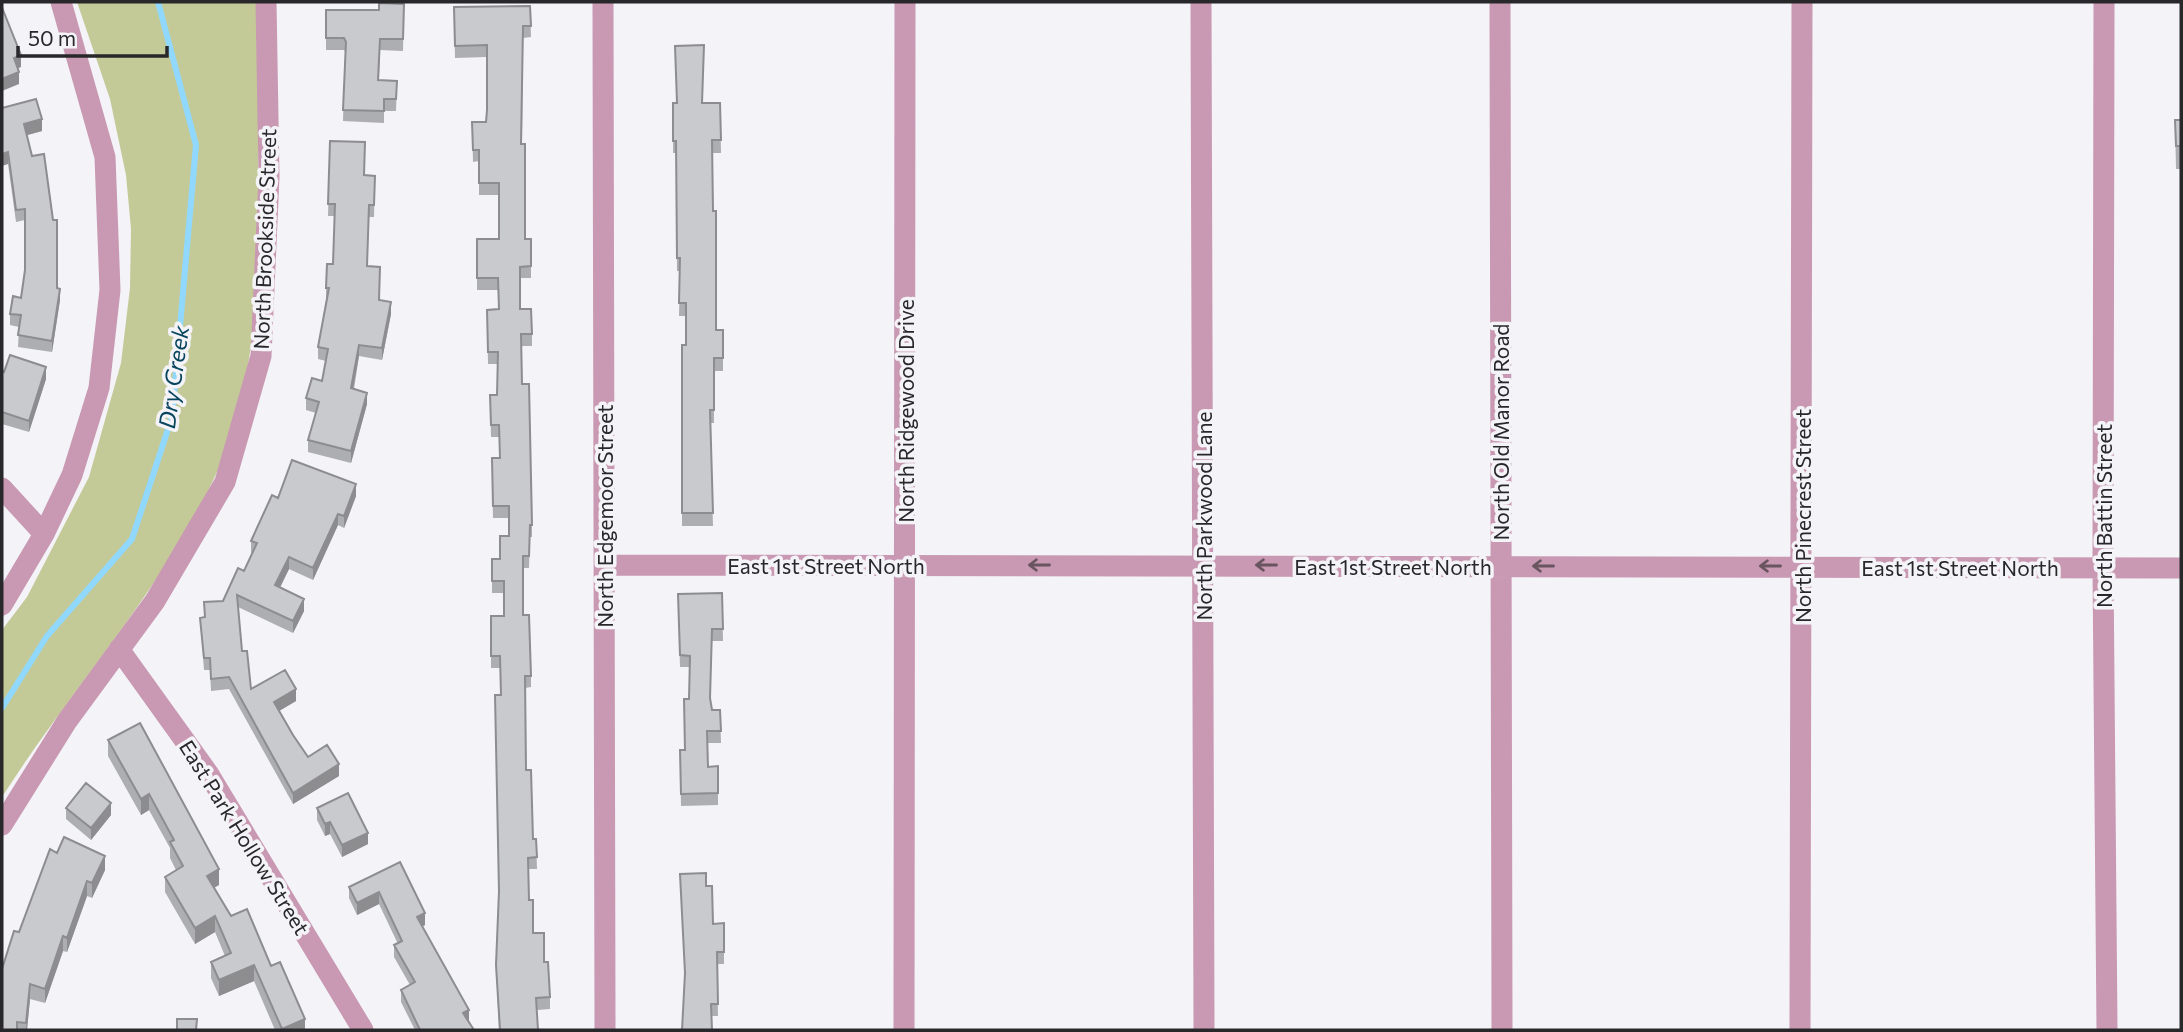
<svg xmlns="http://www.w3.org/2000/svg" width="2183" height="1032" viewBox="0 0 2183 1032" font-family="Commissioner,sans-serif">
<rect width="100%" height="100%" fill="#f3f3f8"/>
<path fill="#c4ca97" d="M77,2H257C263,43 258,88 258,129C258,250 265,378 209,489C153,601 69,692 2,797V630L27,597L89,477L121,363L130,288L131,229L126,175L110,99Z"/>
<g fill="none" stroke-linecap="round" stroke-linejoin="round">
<path stroke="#91d8ff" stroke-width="6" d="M2,708L47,636L132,539L172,417L196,145L158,2"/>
<path stroke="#c998b2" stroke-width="21" d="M603,2L605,1030
M1201,2L1204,1030
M1500,2L1502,1030
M2104,2L2103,567L2107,1030
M2,488L44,534
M604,565L2181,568
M2,605L44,534L72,475L99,388L110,290L105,157L61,2
M119,649L208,773L363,1030
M2,825L67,721L155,601L225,482L261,356L269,177L266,2
M904,1030L905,2
M1800,1030L1802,2"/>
</g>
<path fill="#adaeb1" d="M404,4L403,51L380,50L379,80L397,81L396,111H384V123L343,121L345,52L344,50H326V10H379Z
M530,6L531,37L523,38L522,144L525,239H531V278H520V309L532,334V346H521L522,384L532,525V537H530L529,568H523V615L531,676V687L525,688L526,770L533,839H536L537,869H529V900L533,933L544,962L550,997V1009L537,1010L538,1030H499L496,965L499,895L501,695L500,668H491V616H504V593H492V559H500L509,536V518H493L492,458H499V437H491L490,395H497L498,364H488L487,310L498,309V290H477V239H499V195H479V161L473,162L472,122H486L487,111V57L455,58L454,7Z
M677,103H720L721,153H712L713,211L716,330H723V371H714V423H710L713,526H682V345H686V316H679L680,271H677L676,153H673V116Z
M2,108L42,131L27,135L60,300L52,352L18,347L19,327L10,325V314L21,298L25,270V220L16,222L8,164Z
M2175,120H2181V169H2176Z
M330,141L365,175L375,176L374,217H369L367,266L379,300L391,314L382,360L359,356L354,389L367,404L351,463L308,452V440L316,413L306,410V398L322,381L326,361L318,359V347L326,300V288L333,264L335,216H328Z
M2,371L46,379L29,432L2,424Z
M356,496L344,528L338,525L313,580L289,569L280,588L304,611L293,633L238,607L242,651L251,689L296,701L279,711L293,735L308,757L339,776L293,804L229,689L211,691L210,670H204L200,618L204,617V602L223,601L244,571L253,553H251V541L278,498Z
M722,593L723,641H712L710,700L712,710H720L721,743H707L708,767L718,766V805L681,806L680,750H685L689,699L690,667H680L678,594Z
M108,740L219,885L214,887L231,916L271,966L305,1030H275L254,981L219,996L211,978V962L225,956L215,932L195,944L165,892V877L176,870L170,858V848L149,810L141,815L108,756Z
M66,808L111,815L91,840L66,819Z
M317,808L368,844L342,857L330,834L325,836L317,820Z
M50,849L105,870L92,898L87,896L67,952L63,951L45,1003L30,999L27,1030H2L19,932Z
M400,862L425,925L422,927L469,1021L474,1030H415L401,1002V990L410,985L394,957V945L398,944L379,904L357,915L349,898V887Z
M680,874L706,886L713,924L724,923V964H717L718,1016H711L685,978Z"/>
<path fill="#8d8d90" d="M21,55V67L14,70V58Z
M19,72V84L2,91V79Z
M42,119V131L24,136V124Z
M8,152V164L2,166V154Z
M60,289V300L52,352V341Z
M391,302V314L382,360V348Z
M359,345V356L351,400V388Z
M46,367V379L29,432V421Z
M367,393V404L351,463V451Z
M356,484V496L344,528V516Z
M338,514V525L313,580V568Z
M289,557V569L275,597V585Z
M304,599V611L293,633V621Z
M296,689V701L274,714V702Z
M339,764V776L293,804V793Z
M149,794V810L141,815V799Z
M111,803V815L91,840V828Z
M330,822V834L325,836V824Z
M368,833V844L342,857V845Z
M105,856V870L92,898V883Z
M219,869V885L207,892V876Z
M87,881V896L67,952V938Z
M379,892V904L357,915V903Z
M425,913V925L417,929V917Z
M215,916V932L195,944V928Z
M63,936V951L45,1003V989Z
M254,965V981L219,996V980Z
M30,984V999L27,1030H26Z
M469,1010V1022L463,1013Z
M305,1019V1030H282V1029Z"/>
<path fill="#c9cace" stroke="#8d8d90" stroke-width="2" d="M379,3L404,4L403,39H380L378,80L397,81L396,99H384V111L343,110L346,42L344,38H326V10H379Z
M530,6L531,26H523L521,144H525V239H531V266L520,267V309H531L532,334H521L522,384H529L532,525H530L529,556H523V615H529L531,676H525L526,770H531L533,839H536L537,857L528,858L529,900H533V933H544V962H548L550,997L536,998L538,1030H500L496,965L499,891L495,695H501L500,656H491V616H504V581H492V559H500V536H509V506H493L492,458H500L499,425H491L490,395H497L498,352H488L487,310L499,309L498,278H477V239H499V183H479V150H473L472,122H486L487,110V45L455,46L454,7Z
M3,10L21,55L14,58L19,72L2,79V11Z
M704,45L702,103H720L721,140H712L713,211H716V330H723V358H714V410H710L713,513H682V345H686V303H679L680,258H677L676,141H673V103H677L675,46Z
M36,99L42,119L24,124L32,156L44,154L53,220H57V288L60,289L52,341L18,335L21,315L10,314L13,296L21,298L25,270V209L16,210L8,152L2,154V108Z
M2175,120H2181V146H2176Z
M330,141L365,142L364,175L375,176L374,205H369L367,266L380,267L379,300L391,302L382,348L359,345L351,388L367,393L351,451L308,440L319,402L306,398L312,378L322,381L328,349L318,347L329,288H326L327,264H333L335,204H328Z
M10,355L46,367L29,421L2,412V371L4,372Z
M292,460L356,484L344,516L338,514L313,568L289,557L275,585L304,599L293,621L237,595L242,651H247L251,689L285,670L296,689L274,702L293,735L308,757L327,745L339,764L293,793L229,677L211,679L210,658H204L200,618L205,617L204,602L223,601L238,568L244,571L257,543L251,541L272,495L278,498Z
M722,593L723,629H712L710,698L712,710H720L721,731H707L708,767L718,766V793L681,794L680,750H685L684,699H689L690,656L680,655L678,594Z
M140,723L219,869L207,876L231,916L247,909L271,966L280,962L305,1019L282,1029L254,965L219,980L211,962L231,953L215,916L195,928L165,877L183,866L170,842L174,840L149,794L141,799L108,740Z
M86,783L111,803L91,828L66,808Z
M348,793L368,833L342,845L330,822L325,824L317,808Z
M64,837L105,856L92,883L87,881L67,938L63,936L45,989L30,984L26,1023L17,1022V1030H2V969L14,931L19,932L50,849L57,853Z
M400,862L425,913L417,917L469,1010L463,1013L474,1030H420L401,990L415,982L394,945L402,941L379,892L357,903L349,887Z
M706,873V886H712L713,924L724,923V952H717L718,1004H711L712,1030H682L685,973L680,874Z
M177,1019H197L196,1030H177Z"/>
<defs><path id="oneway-shaft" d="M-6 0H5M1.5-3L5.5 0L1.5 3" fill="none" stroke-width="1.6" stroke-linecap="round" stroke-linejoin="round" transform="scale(1.75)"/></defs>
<g stroke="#685560">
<use href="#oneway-shaft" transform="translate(1039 565) rotate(180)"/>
<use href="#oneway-shaft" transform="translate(1266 565) rotate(-180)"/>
<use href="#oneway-shaft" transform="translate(1543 566) rotate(-180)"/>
<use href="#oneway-shaft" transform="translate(1770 566) rotate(-180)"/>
</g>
<g text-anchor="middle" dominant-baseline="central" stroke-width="7" stroke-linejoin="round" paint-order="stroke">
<g font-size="21" fill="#28282a" stroke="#f3f3f8">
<text transform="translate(264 239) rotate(-88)">North Brookside Street</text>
<text transform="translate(905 411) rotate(-90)">North Ridgewood Drive</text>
<text transform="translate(1500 432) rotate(-90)">North Old Manor Road</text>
<text transform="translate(604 516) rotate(-90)">North Edgemoor Street</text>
<text transform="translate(1203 516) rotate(-90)">North Parkwood Lane</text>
<text transform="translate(1802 516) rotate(-90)">North Pinecrest Street</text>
<text transform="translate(2103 516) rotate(-90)">North Battin Street</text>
<text x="826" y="565">East 1st Street North</text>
<text x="1393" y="566">East 1st Street North</text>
<text x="1960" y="567">East 1st Street North</text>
<text transform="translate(245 837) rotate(58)">East Park Hollow Street</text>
</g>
<g font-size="23" font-style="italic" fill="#07445e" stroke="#f3f3f8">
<text transform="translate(173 377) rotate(-82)">Dry Creek</text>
</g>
</g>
<rect width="2183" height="1032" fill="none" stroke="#28282a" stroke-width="7"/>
<path d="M18 46v10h149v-10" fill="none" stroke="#28282a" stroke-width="3.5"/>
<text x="28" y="46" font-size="21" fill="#28282a" stroke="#f3f3f8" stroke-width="5" paint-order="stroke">50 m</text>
</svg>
